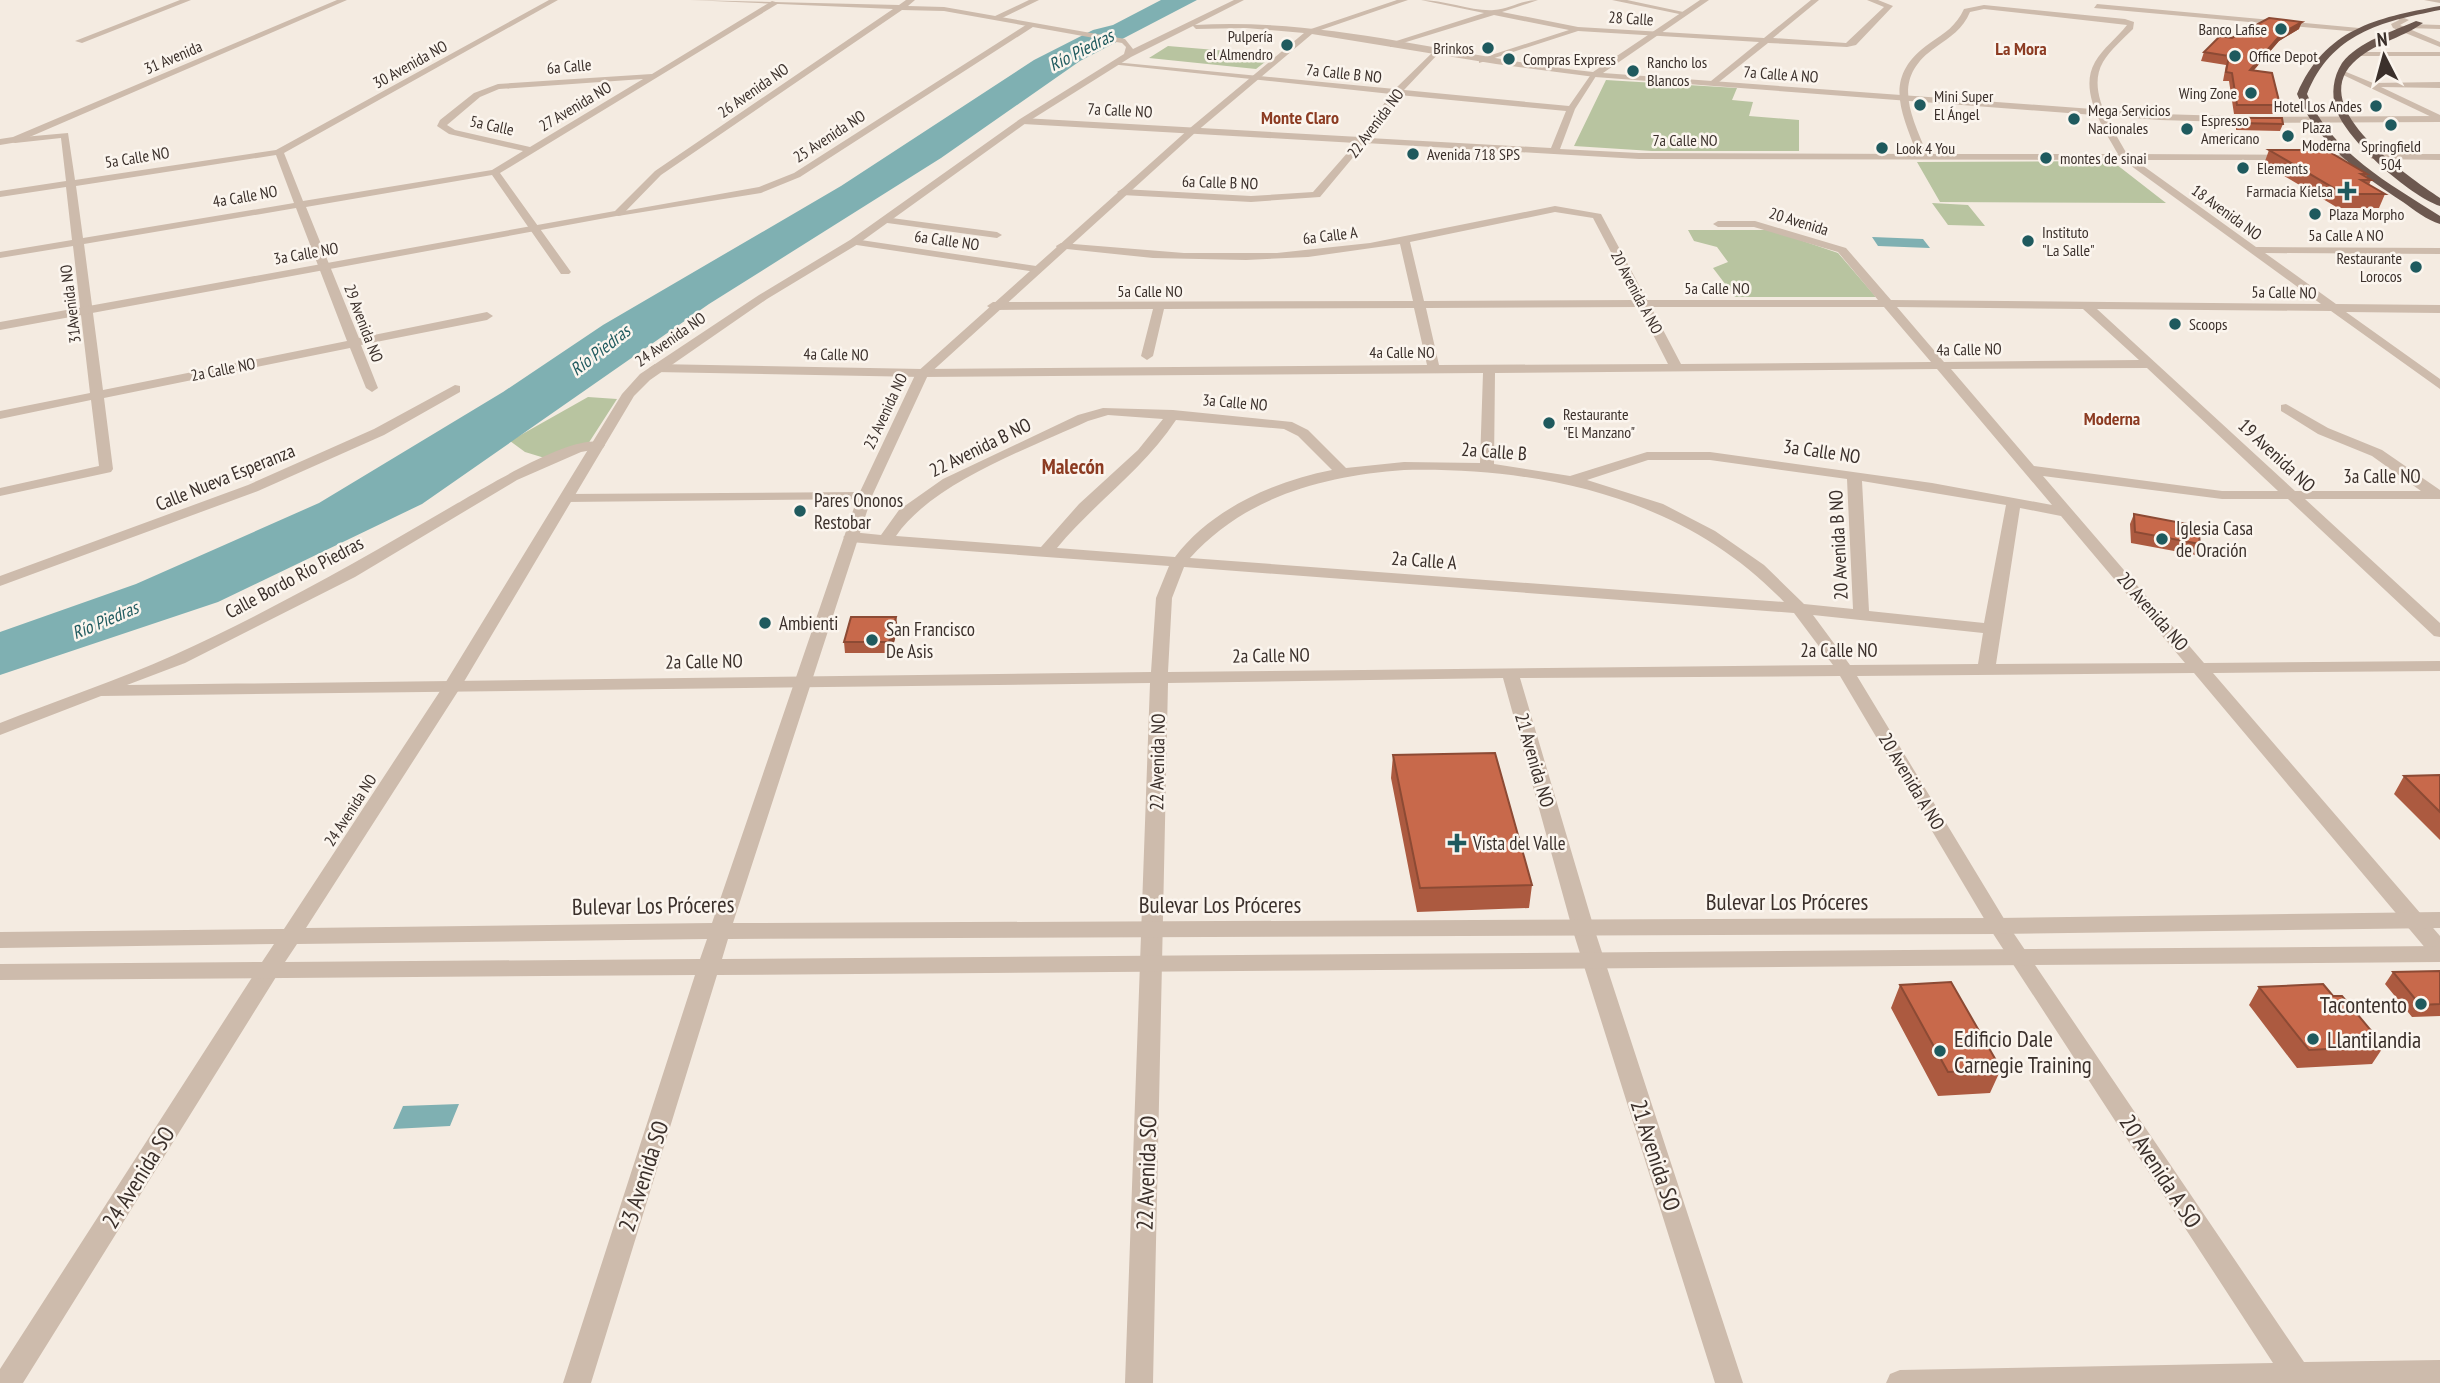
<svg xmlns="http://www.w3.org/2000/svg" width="2440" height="1383" viewBox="0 0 2440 1383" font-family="'PT Sans Narrow',sans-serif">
<rect width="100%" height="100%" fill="#f4ebe1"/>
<path fill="#b8c4a0" d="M1168,46L1274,55L1256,69L1149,58Z
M1606,80L1737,88L1732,100L1753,102L1749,116L1799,120V151H1652L1574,146Z
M2112,161L2166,203L1940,202L1917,162Z
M1932,203L1968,205L1985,226L1948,225Z
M1688,230H1771L1838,253L1876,297H1735L1713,268L1728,262L1717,247L1694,241Z
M588,397L617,399L588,444L548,459L525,452L510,441Z"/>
<path fill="#7fb0b2" d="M1161,0H1197L1080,61L941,158L709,304L422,504L218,602L0,675V632L136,584L319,503L503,392L603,325L841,186L1034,60L1093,30L1113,25Z
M1872,237L1923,239L1930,248L1878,246Z
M459,1104L450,1126L393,1129L403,1106Z"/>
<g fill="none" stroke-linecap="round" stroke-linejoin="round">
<path fill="#cdbbac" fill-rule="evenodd" d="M180,0H191L82,43L75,41Z
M549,0H558L284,153L303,201L492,170L523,151L449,134L437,126L440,120L474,93L498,84L652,74L772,1L779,3L500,173L571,272L569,274H561L492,175L306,207L359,338L487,312L493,316L487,320L361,345L378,388L372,392L366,388L350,348L104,398L113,469L111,472L0,496V488L99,466L91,400L0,419V411L90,393L73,246L0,258V252L72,240L66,187L0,197V191L66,181L61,138L15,143L12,142V138L68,133L75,180L276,150ZM643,79L530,147L455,130L447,125L480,97L499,89ZM276,155L294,203L83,238L76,186ZM296,208L347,341L103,390L84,244Z
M1029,0H1039L1000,19L993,17Z
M1397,0H1408L1315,32L1308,30Z
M1421,0C1444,0 1475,12 1494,10C1509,9 1522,0 1538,0L1502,12L1578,27L1764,38L1811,0H1819L1773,38L1846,43L1884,7L1867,0H1878L1893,6L1856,45L1847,47L1768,43L1714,86L1711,81L1759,42L1578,31L1479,63V59L1569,30L1494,15L1390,47V43L1484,13Z
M1612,0H1627L1688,13L1684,15Z
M2424,0H2440V3Z
M2097,4L2359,28L2363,30L2359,32L2094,8Z
M1984,5L2125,19L2134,22L2133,29C2123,39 2111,49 2103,62C2086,91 2113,129 2127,154L2350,155L2352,157L2347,160H2135L2256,247L2440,248V254L2265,253L2336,304L2440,305V313L2346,312L2440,379V389L2331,311L2097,309L2295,491H2421L2372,456L2318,434L2281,411V405L2286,404L2328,428L2382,450L2440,490V499H2305L2440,623V637L2434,636L2288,499H2222L2043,476L2204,663L2440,661V671L2213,673L2440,936V958L2432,956L2194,673L1857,676L2006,922L2304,1362L2440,1360V1383H1886L1890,1374L1900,1370L2273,1363L1992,932L1840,676L1520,678L1594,928L1743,1383H1715L1572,928L1503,678L1168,683L1153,1383H1125L1150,683L101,696L0,735V723C58,700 118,680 174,655C271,611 364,558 456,504C479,491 584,426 605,445L603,448L581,452L517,480L355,577L185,663L127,685L1151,672L1156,598L1169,566L885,545L851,542L843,537L851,532L881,535L899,510L943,479L1078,415L1103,408L1173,410L1292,422L1308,430L1346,468L1404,462L1480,463L1483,373L922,377L655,372L649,368L655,364L922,369L1427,365L1414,308L1164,309L1153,356L1147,360L1141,356L1153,309L993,310L987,306L993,302L1413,301L1400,244L1308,257L1246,260L1153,258L1057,248L1056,246L1061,243L1184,253H1277L1370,243L1555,206L1601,214L1647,300H1878L1838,252L1754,227H1718L1713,224L1718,221H1755L1846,248L1891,300L2321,304L2123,160L1639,159L1365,143L1320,197L1251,202L1122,195L1117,192L1122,189L1251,196L1313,192L1356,143L1023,124L1019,121L1023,118L1360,137L1391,94L1110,64L1114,62L1395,89L1435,50L1438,54L1404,90L1569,106L1592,73H1598L1575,109L1560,149L1639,153L1917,154C1900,109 1883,76 1930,43C1945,33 1956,26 1964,9ZM1984,9L2127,25C2117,38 2103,48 2095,62C2078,91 2104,129 2118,154H1927C1910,112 1891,78 1936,47C1950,37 1963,29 1970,12ZM1399,95L1566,111L1551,148L1369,138ZM1555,212L1593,218L1636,300L1424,301L1410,242ZM1639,307L1668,364L1439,365L1426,308ZM1651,307H1884L1931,362L1681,364ZM1897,307L2083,309L2139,360L1944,362ZM2147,368L2278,491H2222L2034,466L1951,369ZM1937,369L2052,505L1932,483L1710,452H1647L1570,476L1494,464L1495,373ZM1108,415L1163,419L1138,450L1079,504L1041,547L896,536C933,482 1028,449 1088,421ZM1176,420L1284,429L1298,436L1332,470C1275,481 1211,509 1175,557L1057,548C1094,503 1144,469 1176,420ZM1648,460H1710L1847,479L1853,609L1804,604L1764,565L1715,531L1663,504L1587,480ZM1404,470C1543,467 1685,498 1784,602L1190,558C1246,496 1324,476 1404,470ZM1862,481L2006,505L1984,623L1869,611ZM2020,508L2061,516L2185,663L1996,664ZM1184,567L1794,613L1833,665L1168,672L1172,598ZM1813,615L1983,633L1978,664L1850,665Z
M1029,23L1036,25L800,177L761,193L618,216L613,213L759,187L794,173Z
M2410,24L2440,25V29L2407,28Z
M2354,52H2440V56H2357Z
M2339,69L2373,83L2440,82V88L2381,87L2440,115V121L2339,73Z
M2375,154H2440V160L2372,159L2370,157Z
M884,217L997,232L1002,235L997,238L880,222L879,220Z
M854,239L1036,266L1042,269L1036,272L850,244L849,242Z
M455,385L460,386V392L384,435L258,491L0,586V576L248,485L374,429Z
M865,492L872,496L870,499L566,502L559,498L566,494Z
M268,963L276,965L279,971L276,977L23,1383H0V1369L260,965Z"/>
<path fill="#cdbbac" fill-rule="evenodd" d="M337,0H347L18,142L0,145V139L13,137Z
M690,0L899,5L906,0H915L908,6L944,7L1125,39L1133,49L1234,0H1244L1195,25C1329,17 1460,58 1593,72L1700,0H1709L1603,73L2160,114L2261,117L2440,116V122L2261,123L2160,120L1595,77L1496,64L1312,34L1196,132L928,375L872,496L733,923L1998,918L2440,912V928L1998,934L728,939L722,959L2440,946V962L717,975L591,1383H563L695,975L0,980V964L262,962L274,944L0,948V932L284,929L444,685L622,394L640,374L759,295L850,240L1020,119L1124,54L1126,47L1122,43L944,11L902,10L661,175L622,215L0,330V322L615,211L655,171L893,9ZM1193,26L1196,29L1246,28L1304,33L1190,128L916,373L858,496L712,923L306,928L462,685L634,396L650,380L767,299L858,244L1026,123L1131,57ZM707,939L700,959L285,962L297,944Z
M2397,15L2409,20L2400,25L2440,42V47L2393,28L2391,24L2399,20Z"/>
<path fill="#6c584f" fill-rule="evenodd" d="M2440,6V10C2380,22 2332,33 2307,94C2330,152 2390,184 2440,216V224C2427,220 2414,210 2403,202C2360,174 2317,143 2297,94C2325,29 2375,18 2440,6Z
M2416,21L2423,23C2401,39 2373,43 2353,63C2307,109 2408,176 2440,198V206C2410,196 2346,140 2336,109C2331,94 2333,77 2342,63C2359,41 2392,32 2416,21Z"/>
</g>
<path fill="#ac5a40" d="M2299,29L2279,41L2254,70L2280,105L2276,114H2234L2229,81H2223L2226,65L2201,61L2204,52L2232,38Z
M2238,118L2283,124L2280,131L2236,130V125Z
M2269,150L2367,174L2366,177L2371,180L2369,185L2385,194L2379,208H2338L2264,164Z
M2134,514L2200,544L2196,555L2131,543L2130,524Z
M898,628L891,653H845L844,642Z
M1393,755L1532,885L1529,908L1417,912L1391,778Z
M2440,775V840L2394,794L2404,776Z
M2440,971V1016L2412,1017L2385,984L2393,972Z
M1900,985L2001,1069L1990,1093L1938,1096L1891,1008Z
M2259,987L2333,996L2384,1046L2372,1064L2297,1068L2249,1005Z"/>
<path fill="#8c4a34" d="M2302,22L2299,29L2279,41L2247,78L2250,70L2282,33Z
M896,617L898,628L891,653L889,642Z"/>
<path fill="#c8694b" stroke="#8c4a34" stroke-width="2" d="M2269,18L2302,22L2282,33L2250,70L2272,73L2280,105H2237L2232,73L2226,72L2229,56L2204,52L2220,36L2232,38Z
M2238,118H2282L2283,124L2239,123Z
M2269,150H2326L2367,174H2361L2371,180H2361L2385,194H2344Z
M2134,514L2198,526L2200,544L2135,532Z
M851,617H896L889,642H844Z
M1495,753L1532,885L1420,888L1393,755Z
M2440,775V812L2404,776Z
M2440,971V1004L2420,1005L2393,972Z
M1951,982L2001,1069L1948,1072L1900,985Z
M2323,984L2333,996H2342L2384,1046L2309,1050L2259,987Z"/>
<g fill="#1f5a5e" stroke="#fbf5ee" stroke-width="2.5">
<circle cx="2281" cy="29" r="7"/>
<circle cx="1287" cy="45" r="7"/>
<circle cx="1488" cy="48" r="7"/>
<circle cx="2235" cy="56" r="7"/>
<circle cx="1509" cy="59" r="7"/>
<circle cx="1633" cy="71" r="7"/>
<circle cx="2251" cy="93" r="7"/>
<circle cx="1920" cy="105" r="7"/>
<circle cx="2376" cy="106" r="7"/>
<circle cx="2074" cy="119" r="7"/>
<circle cx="2391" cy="125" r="7"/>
<circle cx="2187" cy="129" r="7"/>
<circle cx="2288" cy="136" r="7"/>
<circle cx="1882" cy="148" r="7"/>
<circle cx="1413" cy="154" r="7"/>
<circle cx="2046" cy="158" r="7"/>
<circle cx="2243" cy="168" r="7"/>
<path d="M2343.5 180.5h7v7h7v7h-7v7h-7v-7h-7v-7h7z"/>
<circle cx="2315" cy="214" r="7"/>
<circle cx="2028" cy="241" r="7"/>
<circle cx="2416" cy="267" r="7"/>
<circle cx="2175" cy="324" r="7"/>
<circle cx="1549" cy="423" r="7"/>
<circle cx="800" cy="511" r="7"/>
<circle cx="2162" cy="539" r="7"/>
<circle cx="765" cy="623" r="7"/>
<circle cx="872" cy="640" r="7"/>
<path d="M1453.5 832.5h7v7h7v7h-7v7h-7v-7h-7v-7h7z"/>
<circle cx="2421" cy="1004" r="7"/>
<circle cx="2313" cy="1039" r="7"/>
<circle cx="1940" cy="1051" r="7"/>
</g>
<g text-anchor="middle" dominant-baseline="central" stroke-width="5" stroke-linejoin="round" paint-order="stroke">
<g font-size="16" fill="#3b302b" stroke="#fbf5ee">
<text transform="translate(1631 18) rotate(4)">28 Calle</text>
<text transform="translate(173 57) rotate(-23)">31 Avenida</text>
<text transform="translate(410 64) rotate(-29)">30 Avenida NO</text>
<text transform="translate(569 66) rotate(-5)">6a Calle</text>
<text transform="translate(1344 73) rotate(6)">7a Calle B NO</text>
<text transform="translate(1781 74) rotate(4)">7a Calle A NO</text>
<text transform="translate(753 90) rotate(-35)">26 Avenida NO</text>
<text transform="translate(575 106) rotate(-31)">27 Avenida NO</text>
<text transform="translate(1120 110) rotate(3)">7a Calle NO</text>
<text transform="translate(1375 123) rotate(-53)">22 Avenida NO</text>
<text transform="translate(492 125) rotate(12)">5a Calle</text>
<text transform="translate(829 136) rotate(-33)">25 Avenida NO</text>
<text x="1685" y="140">7a Calle NO</text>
<text transform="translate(137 157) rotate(-9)">5a Calle NO</text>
<text transform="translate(1220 182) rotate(2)">6a Calle B NO</text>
<text transform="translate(245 196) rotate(-10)">4a Calle NO</text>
<text transform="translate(2227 212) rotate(36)">18 Avenida NO</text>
<text transform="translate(1799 221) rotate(17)">20 Avenida</text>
<text transform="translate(1330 235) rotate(-7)">6a Calle A</text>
<text x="2346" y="235">5a Calle A NO</text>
<text transform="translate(947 240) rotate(8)">6a Calle NO</text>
<text transform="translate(306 253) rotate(-10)">3a Calle NO</text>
<text x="1717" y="288">5a Calle NO</text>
<text x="1150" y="291">5a Calle NO</text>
<text transform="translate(1637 292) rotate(62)">20 Avenida A NO</text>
<text transform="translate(2284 292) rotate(1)">5a Calle NO</text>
<text transform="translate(70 304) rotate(-97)">31Avenida NO</text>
<text transform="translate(364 323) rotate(69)">29 Avenida NO</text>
<text transform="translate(670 339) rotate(-35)">24 Avenida NO</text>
<text transform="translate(1969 349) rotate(-1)">4a Calle NO</text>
<text x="1402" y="352">4a Calle NO</text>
<text transform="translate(836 354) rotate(1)">4a Calle NO</text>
<text transform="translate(223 369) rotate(-11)">2a Calle NO</text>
<text transform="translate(1235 402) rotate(5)">3a Calle NO</text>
<text transform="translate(885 411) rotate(-65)">23 Avenida NO</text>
<text transform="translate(350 810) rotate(-57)">24 Avenida NO</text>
</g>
<g font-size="16" fill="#3b302b" stroke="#fbf5ee" text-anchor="start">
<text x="2267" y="29" text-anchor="end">Banco Lafise</text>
<text x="1273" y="36" text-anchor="end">Pulpería<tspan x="1273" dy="18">el Almendro</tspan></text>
<text x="1474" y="48" text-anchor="end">Brinkos</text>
<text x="2249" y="56">Office Depot</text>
<text x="1523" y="59">Compras Express</text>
<text x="1647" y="62">Rancho los<tspan x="1647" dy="18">Blancos</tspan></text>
<text x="2237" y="93" text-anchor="end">Wing Zone</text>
<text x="1934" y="96">Mini Super<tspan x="1934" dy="18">El Ángel</tspan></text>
<text x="2362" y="106" text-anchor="end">Hotel Los Andes</text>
<text x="2088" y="110">Mega Servicios<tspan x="2088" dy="18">Nacionales</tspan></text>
<text x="2201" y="120">Espresso<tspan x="2201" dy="18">Americano</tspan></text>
<text x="2302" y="127">Plaza<tspan x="2302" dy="18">Moderna</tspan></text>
<text x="2391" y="146" text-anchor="middle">Springfield<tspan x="2391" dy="18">504</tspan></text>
<text x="1896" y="148">Look 4 You</text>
<text x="1427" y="154">Avenida 718 SPS</text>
<text x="2060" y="158">montes de sinai</text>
<text x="2257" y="168">Elements</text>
<text x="2333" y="191" text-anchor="end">Farmacia Kielsa</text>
<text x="2329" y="214">Plaza Morpho</text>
<text x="2042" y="232">Instituto<tspan x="2042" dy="18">"La Salle"</tspan></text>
<text x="2402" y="258" text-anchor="end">Restaurante<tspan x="2402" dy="18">Lorocos</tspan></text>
<text x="2189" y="324">Scoops</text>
<text x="1563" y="414">Restaurante<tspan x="1563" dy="18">"El Manzano"</tspan></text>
</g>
<g font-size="18" font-weight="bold" fill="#8c3b22" stroke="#fbf5ee">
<text x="2021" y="48">La Mora</text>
<text x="1300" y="117">Monte Claro</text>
<text x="2112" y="418">Moderna</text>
</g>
<g font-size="18" font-style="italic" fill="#1f5a5e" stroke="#fbf5ee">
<text transform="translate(1081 50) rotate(-27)">Río Piedras</text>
<text transform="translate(600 350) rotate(-38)">Río Piedras</text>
<text transform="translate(105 620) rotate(-23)">Río Piedras</text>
</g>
<g font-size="19" fill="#3b302b" stroke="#fbf5ee">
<text transform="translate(980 447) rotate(-26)">22 Avenida B NO</text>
<text transform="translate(1494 451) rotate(4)">2a Calle B</text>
<text transform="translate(1822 451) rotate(8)">3a Calle NO</text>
<text transform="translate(2277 455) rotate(43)">19 Avenida NO</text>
<text x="2382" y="476">3a Calle NO</text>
<text transform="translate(225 477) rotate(-22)">Calle Nueva Esperanza</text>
<text transform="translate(1838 545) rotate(-93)">20 Avenida B NO</text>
<text transform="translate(1424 560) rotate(4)">2a Calle A</text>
<text transform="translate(294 577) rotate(-28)">Calle Bordo Río Piedras</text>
<text transform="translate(2153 611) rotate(49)">20 Avenida NO</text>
<text x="1839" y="650">2a Calle NO</text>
<text transform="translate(1271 655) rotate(-1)">2a Calle NO</text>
<text transform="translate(704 661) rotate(-1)">2a Calle NO</text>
<text transform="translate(1535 760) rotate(74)">21 Avenida NO</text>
<text transform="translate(1157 762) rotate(-89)">22 Avenida NO</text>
<text transform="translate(1912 781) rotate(59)">20 Avenida A NO</text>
</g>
<g font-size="19" fill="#3b302b" stroke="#fbf5ee" text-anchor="start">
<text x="814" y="500">Pares Ononos<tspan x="814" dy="22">Restobar</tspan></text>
<text x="2176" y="528">Iglesia Casa<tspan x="2176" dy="22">de Oración</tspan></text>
<text x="779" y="623">Ambienti</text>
<text x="886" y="629">San Francisco<tspan x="886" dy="22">De Asis</tspan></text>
<text x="1473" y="843">Vista del Valle</text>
</g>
<g font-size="21" font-weight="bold" fill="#8c3b22" stroke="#fbf5ee">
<text x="1073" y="466">Malecón</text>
</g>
<g font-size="23" fill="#3b302b" stroke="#fbf5ee">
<text x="1787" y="901">Bulevar Los Próceres</text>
<text x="1220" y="904">Bulevar Los Próceres</text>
<text transform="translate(653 905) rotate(-1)">Bulevar Los Próceres</text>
<text transform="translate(1656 1155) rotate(72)">21 Avenida SO</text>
<text transform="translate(2161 1171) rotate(57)">20 Avenida A SO</text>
<text transform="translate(1146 1173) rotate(-88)">22 Avenida SO</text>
<text transform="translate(643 1176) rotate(-72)">23 Avenida SO</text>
<text transform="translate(138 1177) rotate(-58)">24 Avenida SO</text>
</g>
<g font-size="23" fill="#3b302b" stroke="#fbf5ee" text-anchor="start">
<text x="2407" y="1004" text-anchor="end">Tacontento</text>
<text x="1954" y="1038">Edificio Dale<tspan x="1954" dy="26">Carnegie Training</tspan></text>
<text x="2327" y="1039">Llantilandia</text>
</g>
</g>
<g transform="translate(2384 56) rotate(354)" stroke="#fbf5ee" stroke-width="5" paint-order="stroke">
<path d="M0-5L12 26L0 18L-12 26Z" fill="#3b302b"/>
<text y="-10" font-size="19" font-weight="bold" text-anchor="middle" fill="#3b302b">N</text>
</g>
</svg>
